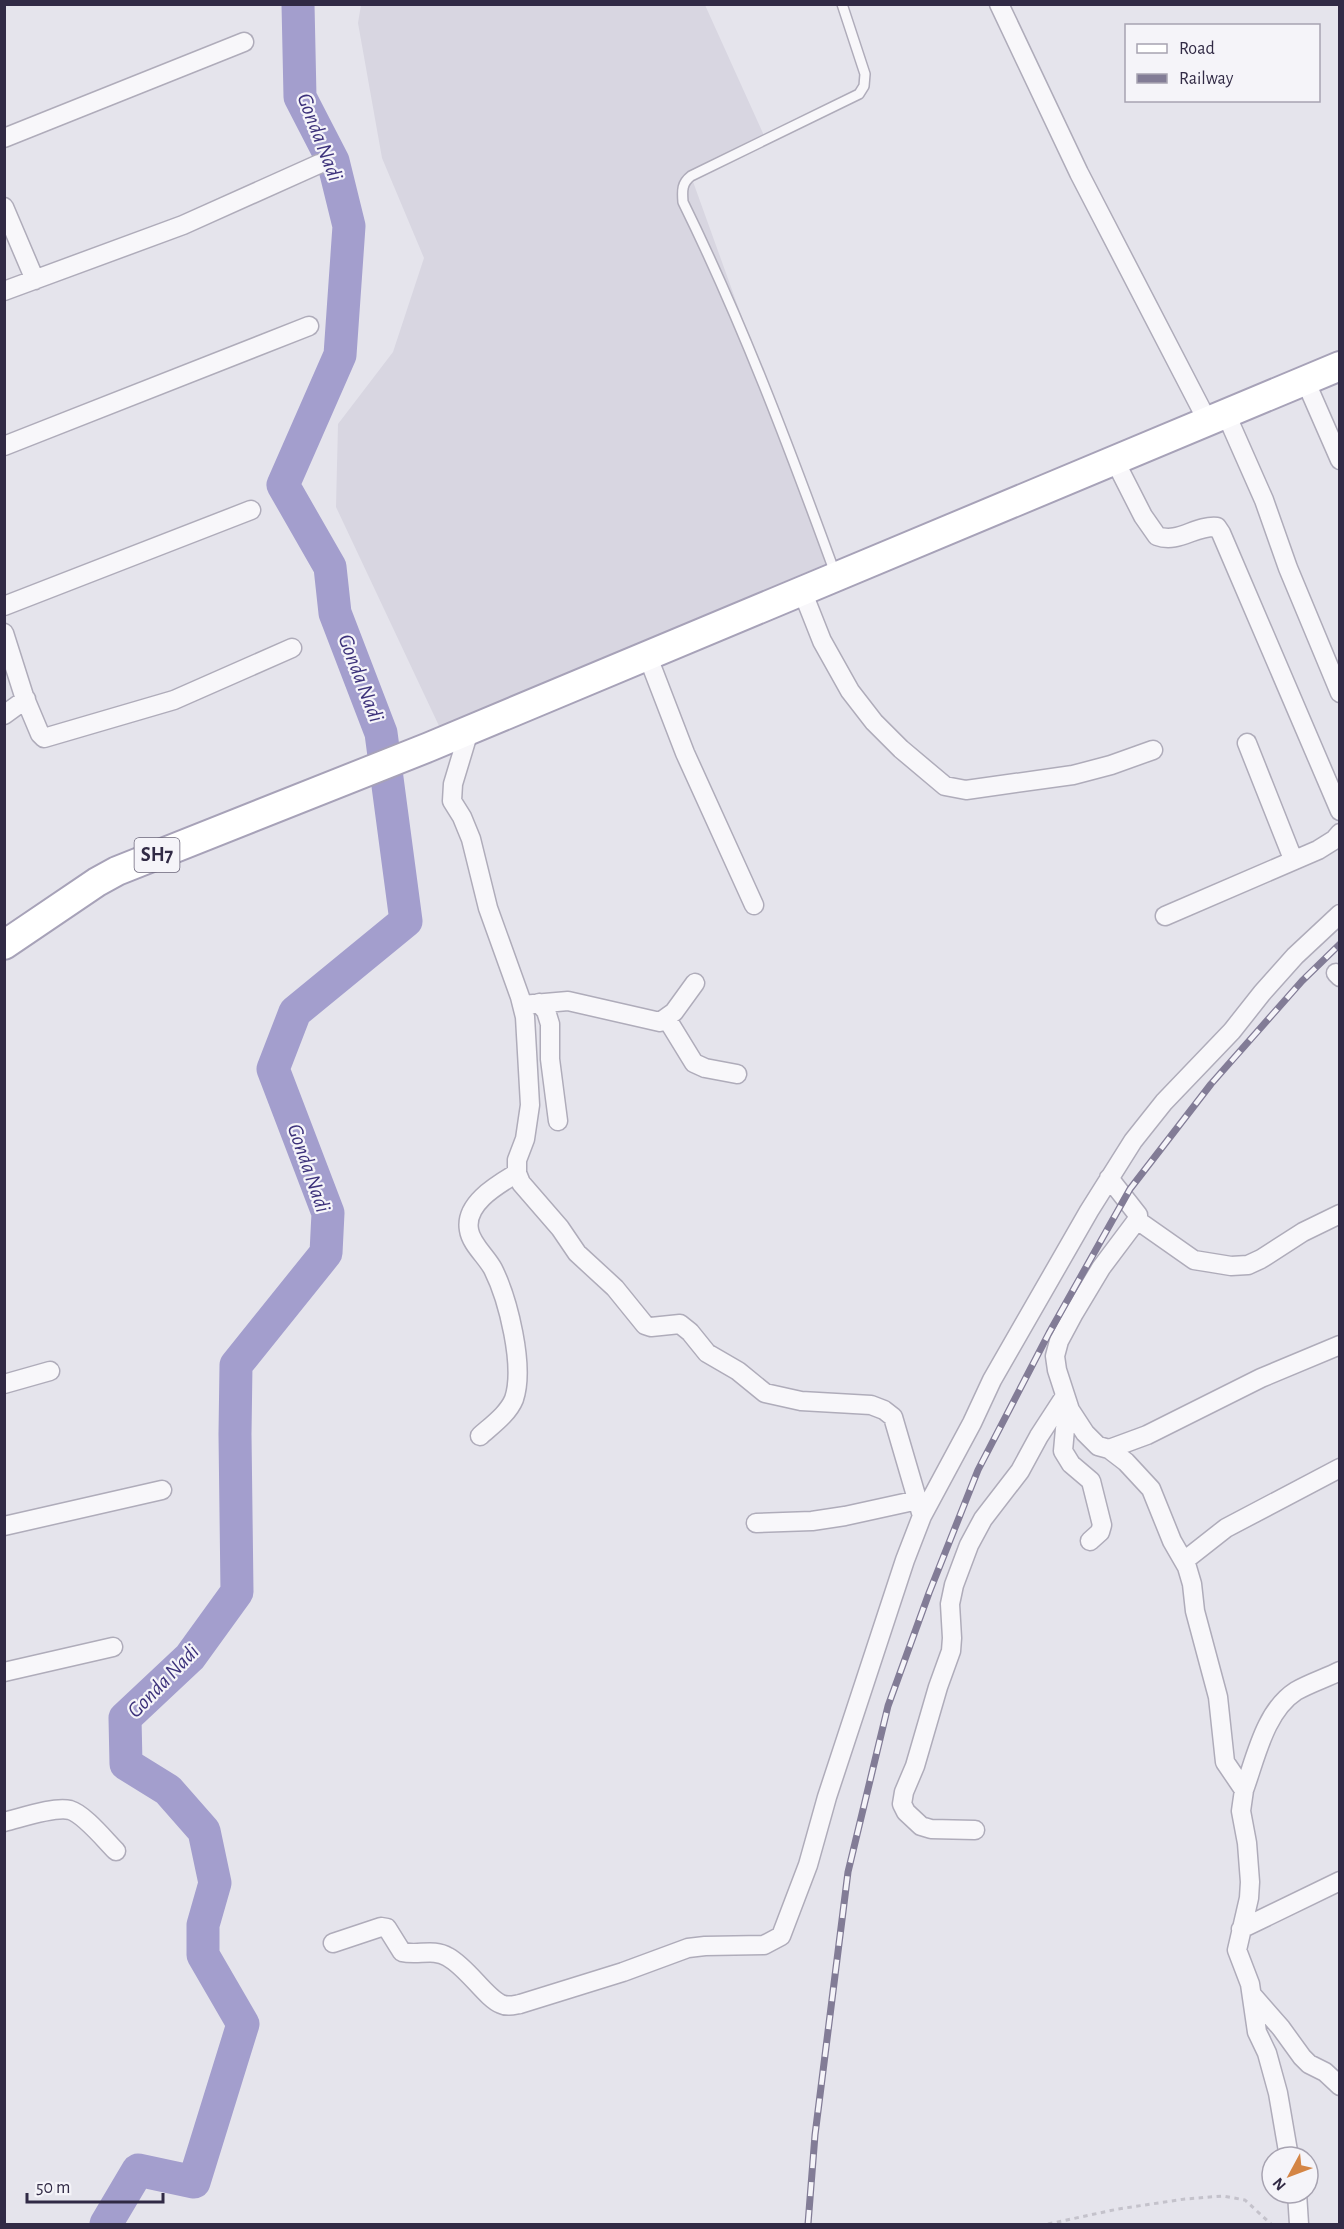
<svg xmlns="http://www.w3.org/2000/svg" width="1344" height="2229" viewBox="0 0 1344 2229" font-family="'Alegreya Sans',sans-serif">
<rect width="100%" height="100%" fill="#e5e4ec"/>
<path fill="#d8d6e1" d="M361,5H705L766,140L691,176L830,562L440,728L336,507L338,424L393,352L424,258L382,158L358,23Z"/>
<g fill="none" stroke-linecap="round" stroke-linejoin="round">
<path stroke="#a39ecd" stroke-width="33" d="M106,2224L138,2170L194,2182L243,2024L203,1955V1925L215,1883L204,1831L168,1790L126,1764L125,1718L190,1657L237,1592L235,1434L236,1365L326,1253L328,1213L273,1069L295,1012L406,921L381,733L335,613L330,567L283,485L340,355L349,226L333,161L300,97L298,4"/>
<defs>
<path id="service" d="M835,573C789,447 742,322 683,202C682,190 682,183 691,176L859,94L864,86L865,74L842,4"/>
<path id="minor" d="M999,4L1079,173L1208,422
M4,138L244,42
M4,207L35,280
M4,291L183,225L319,164
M1305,380L1340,460
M1226,414L1264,500L1288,568L1340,693
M4,446L309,326
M1115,461L1143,516L1157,536C1179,544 1195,525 1217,527L1221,533L1340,811
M803,593L822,641L850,691L874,722L901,749L945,786L966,790L1073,775L1111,765L1153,750
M4,606L251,510
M4,633L24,696L40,734L44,738L174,700L292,648
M648,657L685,753L754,905
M4,715L26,699
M469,731L453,784L452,801L462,817L471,839L488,908L520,997L525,1017L530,1105L525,1139L517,1160V1173L521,1183L560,1228L577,1253L615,1288L645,1325L651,1327L680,1324L690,1332L707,1353L738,1371L765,1393L801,1401L871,1405L884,1410L893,1417L922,1516
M1247,743L1293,859
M1165,916L1318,850L1334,840L1340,833
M1336,973L1340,977
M539,1003L546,1011L550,1024V1059L558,1121
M522,1005L568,1001L660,1022L674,1012L695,983
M667,1019L694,1063L705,1068L737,1074
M1109,1178L1138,1215L1137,1220L1101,1268L1074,1313L1059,1341L1055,1356L1057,1370L1070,1410L1085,1433L1098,1446L1109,1449L1126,1462L1151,1489L1172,1541L1187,1567L1192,1584L1195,1611L1218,1697L1225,1762L1244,1790L1241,1811L1247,1843L1250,1882L1249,1898L1237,1950L1250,1984L1257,2032L1267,2053L1278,2093L1289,2157
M1137,1220L1194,1260L1231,1266L1248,1265L1261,1259L1303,1232L1340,1214
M4,1384L50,1371
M1070,1410L1065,1429L1063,1451L1071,1464L1091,1481L1102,1525L1100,1532L1090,1541
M480,1436C491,1426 508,1414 514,1399C525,1366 508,1299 493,1269C486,1256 471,1244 469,1230C464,1203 499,1184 517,1173
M1109,1449L1147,1435L1261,1378L1340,1345
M756,1523L812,1521L845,1516L918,1500
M4,1526L162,1490
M1184,1561L1226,1528L1340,1468
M4,1672L113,1647
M1244,1790C1256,1757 1265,1711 1296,1691C1310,1683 1326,1678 1340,1671
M4,1822C21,1818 54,1806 70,1810C84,1814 105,1840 116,1851
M975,1830L931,1829L921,1826L906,1812L902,1804L904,1792L915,1766L938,1687L951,1651L952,1638L950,1604L954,1585L969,1545L983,1519L1020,1471L1039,1436L1065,1396
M1241,1929L1340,1881
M333,1943L381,1927L387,1928L402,1952C418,1956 433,1948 448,1957C468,1968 486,1998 501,2004C507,2007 514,2005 520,2004L623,1972L688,1948L705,1946L764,1945L781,1936L808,1865L827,1797L905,1560L922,1516L972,1423L992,1380L1089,1211L1133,1141L1164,1102L1232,1031L1262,993L1295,956L1340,914
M1253,1996L1281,2028L1302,2057L1309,2064L1325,2072L1340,2086
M1297,2193L1299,2224"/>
<path id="primary" d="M4,945L97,882L117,871L429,747L1340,366"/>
</defs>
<use href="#service" stroke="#afacba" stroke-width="12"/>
<use href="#minor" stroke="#afacba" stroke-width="21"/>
<use href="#primary" stroke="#a7a2b8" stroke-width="32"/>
<path stroke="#c4c2cb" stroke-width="3" stroke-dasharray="4.5 4.5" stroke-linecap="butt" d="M1048,2224L1118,2209L1185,2199L1223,2196L1245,2200L1271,2224"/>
<use href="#service" stroke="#f8f7fa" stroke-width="9"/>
<use href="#minor" stroke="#f8f7fa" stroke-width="18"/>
<use href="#primary" stroke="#fff" stroke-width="28"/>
<defs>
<path id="rail" d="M808,2224L815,2135L848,1872L888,1706L929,1593L978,1470L1049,1333L1130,1189L1211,1084L1302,981L1340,944"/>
</defs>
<use href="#rail" stroke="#827c96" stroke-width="7"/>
<use href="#rail" stroke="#f5f4f9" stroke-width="4.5" stroke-dasharray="14" stroke-linecap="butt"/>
</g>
<g text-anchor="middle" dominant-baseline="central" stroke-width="4.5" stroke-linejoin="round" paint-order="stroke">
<rect fill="#f5f4f9" stroke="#6c677b" stroke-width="1.5" x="134.5" y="838" width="45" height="34" rx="4.5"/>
<g font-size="20" font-weight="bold" fill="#312a45">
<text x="157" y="855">SH7</text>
</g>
<g font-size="22" font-style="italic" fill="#3d327b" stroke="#f5f4f9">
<text transform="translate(320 137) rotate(69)">Gonda Nadi</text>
<text transform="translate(361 678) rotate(69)">Gonda Nadi</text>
<text transform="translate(309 1168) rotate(71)">Gonda Nadi</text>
<text transform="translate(163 1681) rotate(-46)">Gonda Nadi</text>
</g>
</g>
<rect width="1344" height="2229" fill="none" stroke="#312a45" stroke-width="12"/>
<rect x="1125" y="24" width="195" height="78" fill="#f5f4f9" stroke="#a7a3b1" stroke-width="1.5"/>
<rect x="1137" y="44" width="30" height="9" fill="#ffffff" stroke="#a7a3b1" stroke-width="1.5"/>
<text x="1179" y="54" font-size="18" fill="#312a45">Road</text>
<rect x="1137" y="74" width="30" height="9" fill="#827c96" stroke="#a7a3b1" stroke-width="1.5"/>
<text x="1179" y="84" font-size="18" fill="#312a45">Railway</text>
<g transform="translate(1290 2175) rotate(229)"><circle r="28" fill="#f5f4f9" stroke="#a7a3b1" stroke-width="1.5"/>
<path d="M0-4.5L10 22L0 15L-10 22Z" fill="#d48545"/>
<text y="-9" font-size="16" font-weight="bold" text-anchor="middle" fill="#312a45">N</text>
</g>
<path d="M27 2193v9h136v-9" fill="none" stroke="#312a45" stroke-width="3"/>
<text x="36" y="2193" font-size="18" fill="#312a45" stroke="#f5f4f9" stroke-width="4.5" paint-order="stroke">50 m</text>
</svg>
